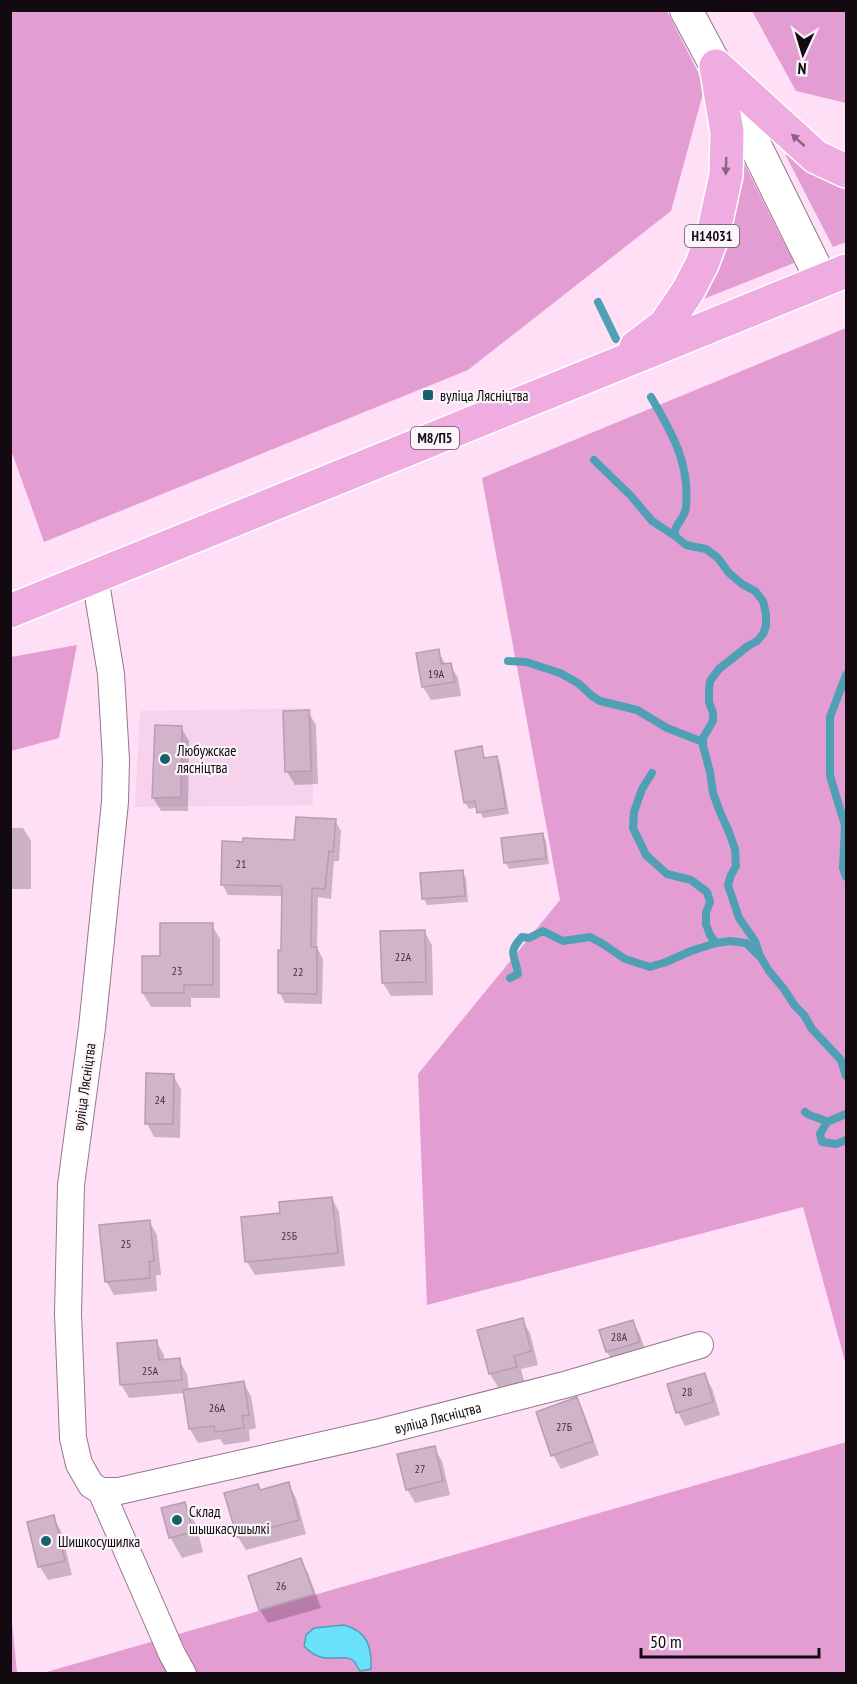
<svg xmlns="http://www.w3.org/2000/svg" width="857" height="1684" viewBox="0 0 857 1684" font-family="'PT Sans Narrow',sans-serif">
<rect width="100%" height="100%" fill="#fedff5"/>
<path fill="#f6d2ed" d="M312,708L313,805L135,807L140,711Z"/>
<path fill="#e49dd3" d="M11,11H667L705,86L671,211L468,370L44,542L11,450Z
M752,11H846V103L796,91Z
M785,154L846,189V242L833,247Z
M741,157L794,263L701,300Z
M846,328V1365L803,1207L427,1305L418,1074L560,900L482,478Z
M77,645L59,738L11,751V657Z
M846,1442V1673H43Z
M10,1612H11L17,1673H11Z"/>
<path fill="#69e1fa" stroke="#4fa0b4" stroke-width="1.5" d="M344,1625C367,1631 372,1646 371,1669L360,1671C359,1670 355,1663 355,1662C342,1650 325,1669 304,1646L306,1635L314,1628Z"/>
<path fill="#0003" d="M438,651L446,665L450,664L458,678L461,696L431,700L423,687L417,654Z
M308,712L316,725L318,784L295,785L287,772Z
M181,727L189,741L188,811H161L153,798Z
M481,748L485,759L497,757L500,764L509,814L483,818L478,807L469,809L465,802Z
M335,820L341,831L339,861H334L331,899L318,897L317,948L323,959L322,1004L285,1003L279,992L282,951L283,896L228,895L222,884Z
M10,828H23L31,841V889H10Z
M542,835L546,841L549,864L509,869L506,863Z
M462,872L466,878L468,902L427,905L424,899Z
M212,925L220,939V998H191V1007H151L143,993L162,957Z
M424,931L432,945L433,995L391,996L383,983Z
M173,1075L181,1089L180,1138L154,1137L147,1123Z
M332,1198L339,1212L345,1266L255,1275L247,1262L242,1218L282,1214Z
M149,1221L157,1235L161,1275H156L157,1291L114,1295L106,1281Z
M522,1320L530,1333L538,1365L521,1369L524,1381L498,1387L490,1374L479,1331Z
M632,1321L640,1335L647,1355L615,1365L607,1352L601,1331Z
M156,1341L164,1355V1361L179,1360L187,1374L189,1391L243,1382L251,1396L256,1428L249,1430L250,1441L224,1445L220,1439L198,1443L190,1429L185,1393L129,1398L121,1384Z
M704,1375L712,1388L720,1415L685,1426L678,1412Z
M576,1399L584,1413L599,1455L561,1469L553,1455Z
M434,1448L442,1461L450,1495L415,1503L407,1489Z
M288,1484L296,1498L306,1534L246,1550L238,1537L226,1494L261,1491Z
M184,1504L196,1524L203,1552L182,1558L170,1537Z
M53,1517L61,1531L72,1575L48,1580L40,1567L29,1523Z
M300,1560L308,1573L321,1608L268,1623L260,1610Z"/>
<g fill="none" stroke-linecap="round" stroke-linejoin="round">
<path stroke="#4fa0b4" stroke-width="8" d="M598,302L616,339
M651,397C672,433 690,463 686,507C685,520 673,524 675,536L686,545L706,549L718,558L729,573L742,584L755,591L763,601L766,614V626L763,634L757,641L748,646L719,669L710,681L709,691V702L713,713V721L703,738V746L710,772L713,793L720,812L729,832L735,849L736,866L731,875L728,885L739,918L755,941L760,956L769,971L784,989L795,1006L804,1015L812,1029L841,1060L846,1076
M594,460L631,496L652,521L675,536
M508,661L526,662L560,673L578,683L592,696L600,701L637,710L667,728L703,742
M846,675L830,717V776L845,825L843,868L846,877
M652,773L642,789L634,812L633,828L646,855L667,874L691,880L707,892L710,902L706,913V924L710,935L716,943
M510,978L518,974C516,956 506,954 522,937L529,938L543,931L563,941L590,937L603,944L625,959L650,967L666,962L691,951L716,943L730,941L746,943L759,956
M805,1112C812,1118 820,1117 827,1122
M846,1114L827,1122L820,1134L822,1142L836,1144L846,1140"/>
</g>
<path fill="#d2b4ca" stroke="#b89cb1" stroke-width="1.5" d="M439,649L441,664L451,663L455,682L422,687L416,653Z
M309,710L311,771L285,772L283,711Z
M155,725L182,726L181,797L152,798Z
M482,746L484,758L497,756L506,808L477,813L475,801L464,803L455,751Z
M296,817L336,819L333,852L329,851L325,889L312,888L311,947H317V994L278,993V950H281L282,886L221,885L222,841L243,842V838L294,840Z
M543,833L546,858L504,863L501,838Z
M463,870L465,896L422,899L420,873Z
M160,923H213V985H184V993H142V956H160Z
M425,930L426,982L382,983L380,931Z
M146,1073L174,1074L173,1124H145Z
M332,1197L338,1253L245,1262L241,1217L280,1213L279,1202Z
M150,1220L154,1261L149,1262L150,1278L105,1282L99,1225Z
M523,1318L531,1351L514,1356L517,1367L489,1374L477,1330Z
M633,1320L640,1342L606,1352L599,1330Z
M157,1340L159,1360L180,1358L182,1380L120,1385L117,1343Z
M705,1373L713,1402L676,1413L667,1384Z
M244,1381L249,1415L242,1416L244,1428L215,1432L214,1426L189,1429L183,1390Z
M577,1397L593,1441L551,1456L536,1412Z
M435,1446L443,1481L406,1490L397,1454Z
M289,1482L299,1520L237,1537L224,1493L258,1484L260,1490Z
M185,1502L193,1532L169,1538L161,1508Z
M54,1515L65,1561L38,1567L27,1522Z
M301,1558L314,1594L259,1610L248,1576Z"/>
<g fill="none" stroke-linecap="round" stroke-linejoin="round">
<defs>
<g id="minor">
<path d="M95,577L111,674L116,760L115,802L92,1028L71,1185L68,1314L73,1438L79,1464L91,1485L101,1491L172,1654L183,1674"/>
<path id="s1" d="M101,1491H119L376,1433L568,1384L700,1345"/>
</g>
<path id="tertiary" d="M686,10L716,66L822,281"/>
<path id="primary" d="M716,66L816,157L846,171
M636,347L665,325L688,291L702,264L713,235L726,175L727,132L716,66
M10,611L846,271"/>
</defs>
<use href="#minor" stroke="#94788d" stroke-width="28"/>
<use href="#tertiary" stroke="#94788d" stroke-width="34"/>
<use href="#primary" stroke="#fff" stroke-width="36"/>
<use href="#minor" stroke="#fff" stroke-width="26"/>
<use href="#tertiary" stroke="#fff" stroke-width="32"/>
<use href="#primary" stroke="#eeace1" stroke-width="33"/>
</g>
<defs><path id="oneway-solid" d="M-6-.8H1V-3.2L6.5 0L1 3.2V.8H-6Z" transform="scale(1.5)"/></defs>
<g fill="#8b6383">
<use href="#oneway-solid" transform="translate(798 140) rotate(-138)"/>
<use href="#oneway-solid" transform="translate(726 166) rotate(92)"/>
</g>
<g fill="#17616f" stroke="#fbf5f9" stroke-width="2">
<rect x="422" y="389" width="12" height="12" rx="3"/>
<circle cx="165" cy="759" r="6"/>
<circle cx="177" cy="1520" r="6"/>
<circle cx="46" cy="1541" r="6"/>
</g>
<g text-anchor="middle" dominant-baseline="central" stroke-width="4.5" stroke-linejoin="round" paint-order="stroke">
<g font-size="12" fill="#43343f">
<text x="436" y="673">19А</text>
<text x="241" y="863">21</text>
<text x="403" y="956">22А</text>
<text x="177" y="970">23</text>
<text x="298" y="971">22</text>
<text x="160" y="1099">24</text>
<text x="289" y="1235">25Б</text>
<text x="126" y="1243">25</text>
<text x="619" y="1336">28А</text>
<text x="150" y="1370">25А</text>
<text x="687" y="1391">28</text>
<text x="217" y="1407">26А</text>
<text x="564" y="1426">27Б</text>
<text x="420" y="1468">27</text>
<text x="281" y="1585">26</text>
</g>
<g fill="#fbf5f9" stroke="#595057" stroke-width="1.5">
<rect x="685" y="225" width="54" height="22" rx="4.5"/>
<rect x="411" y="427" width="48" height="22" rx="4.5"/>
</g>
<g font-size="14" font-weight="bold" fill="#130911">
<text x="712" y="236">Н14031</text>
<text x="435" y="438">М8/П5</text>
</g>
<g font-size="15" fill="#130911" stroke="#fbf5f9" text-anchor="start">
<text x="440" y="395">вуліца Лясніцтва</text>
<text x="177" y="750">Любужскае<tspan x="177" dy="17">лясніцтва</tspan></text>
<text x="189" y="1511">Склад<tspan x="189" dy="17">шышкасушылкі</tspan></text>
<text x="58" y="1541">Шишкосушилка</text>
</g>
<g font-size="15" fill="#130911" stroke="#fbf5f9">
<text transform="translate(84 1087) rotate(-82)">вуліца Лясніцтва</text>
<text stroke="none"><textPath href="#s1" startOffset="345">вуліца Лясніцтва</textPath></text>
</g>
</g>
<rect width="857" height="1684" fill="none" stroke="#130911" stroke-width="24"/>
<g transform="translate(803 54) rotate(184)" stroke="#fbf5f9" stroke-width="4.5" paint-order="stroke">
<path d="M0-4.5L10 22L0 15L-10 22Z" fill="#130911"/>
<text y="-9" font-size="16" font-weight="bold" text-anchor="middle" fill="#130911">N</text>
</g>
<path d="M641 1648v9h178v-9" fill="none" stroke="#130911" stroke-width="3"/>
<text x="650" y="1648" font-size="18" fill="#130911" stroke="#fbf5f9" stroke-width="4.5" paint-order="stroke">50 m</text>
</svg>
